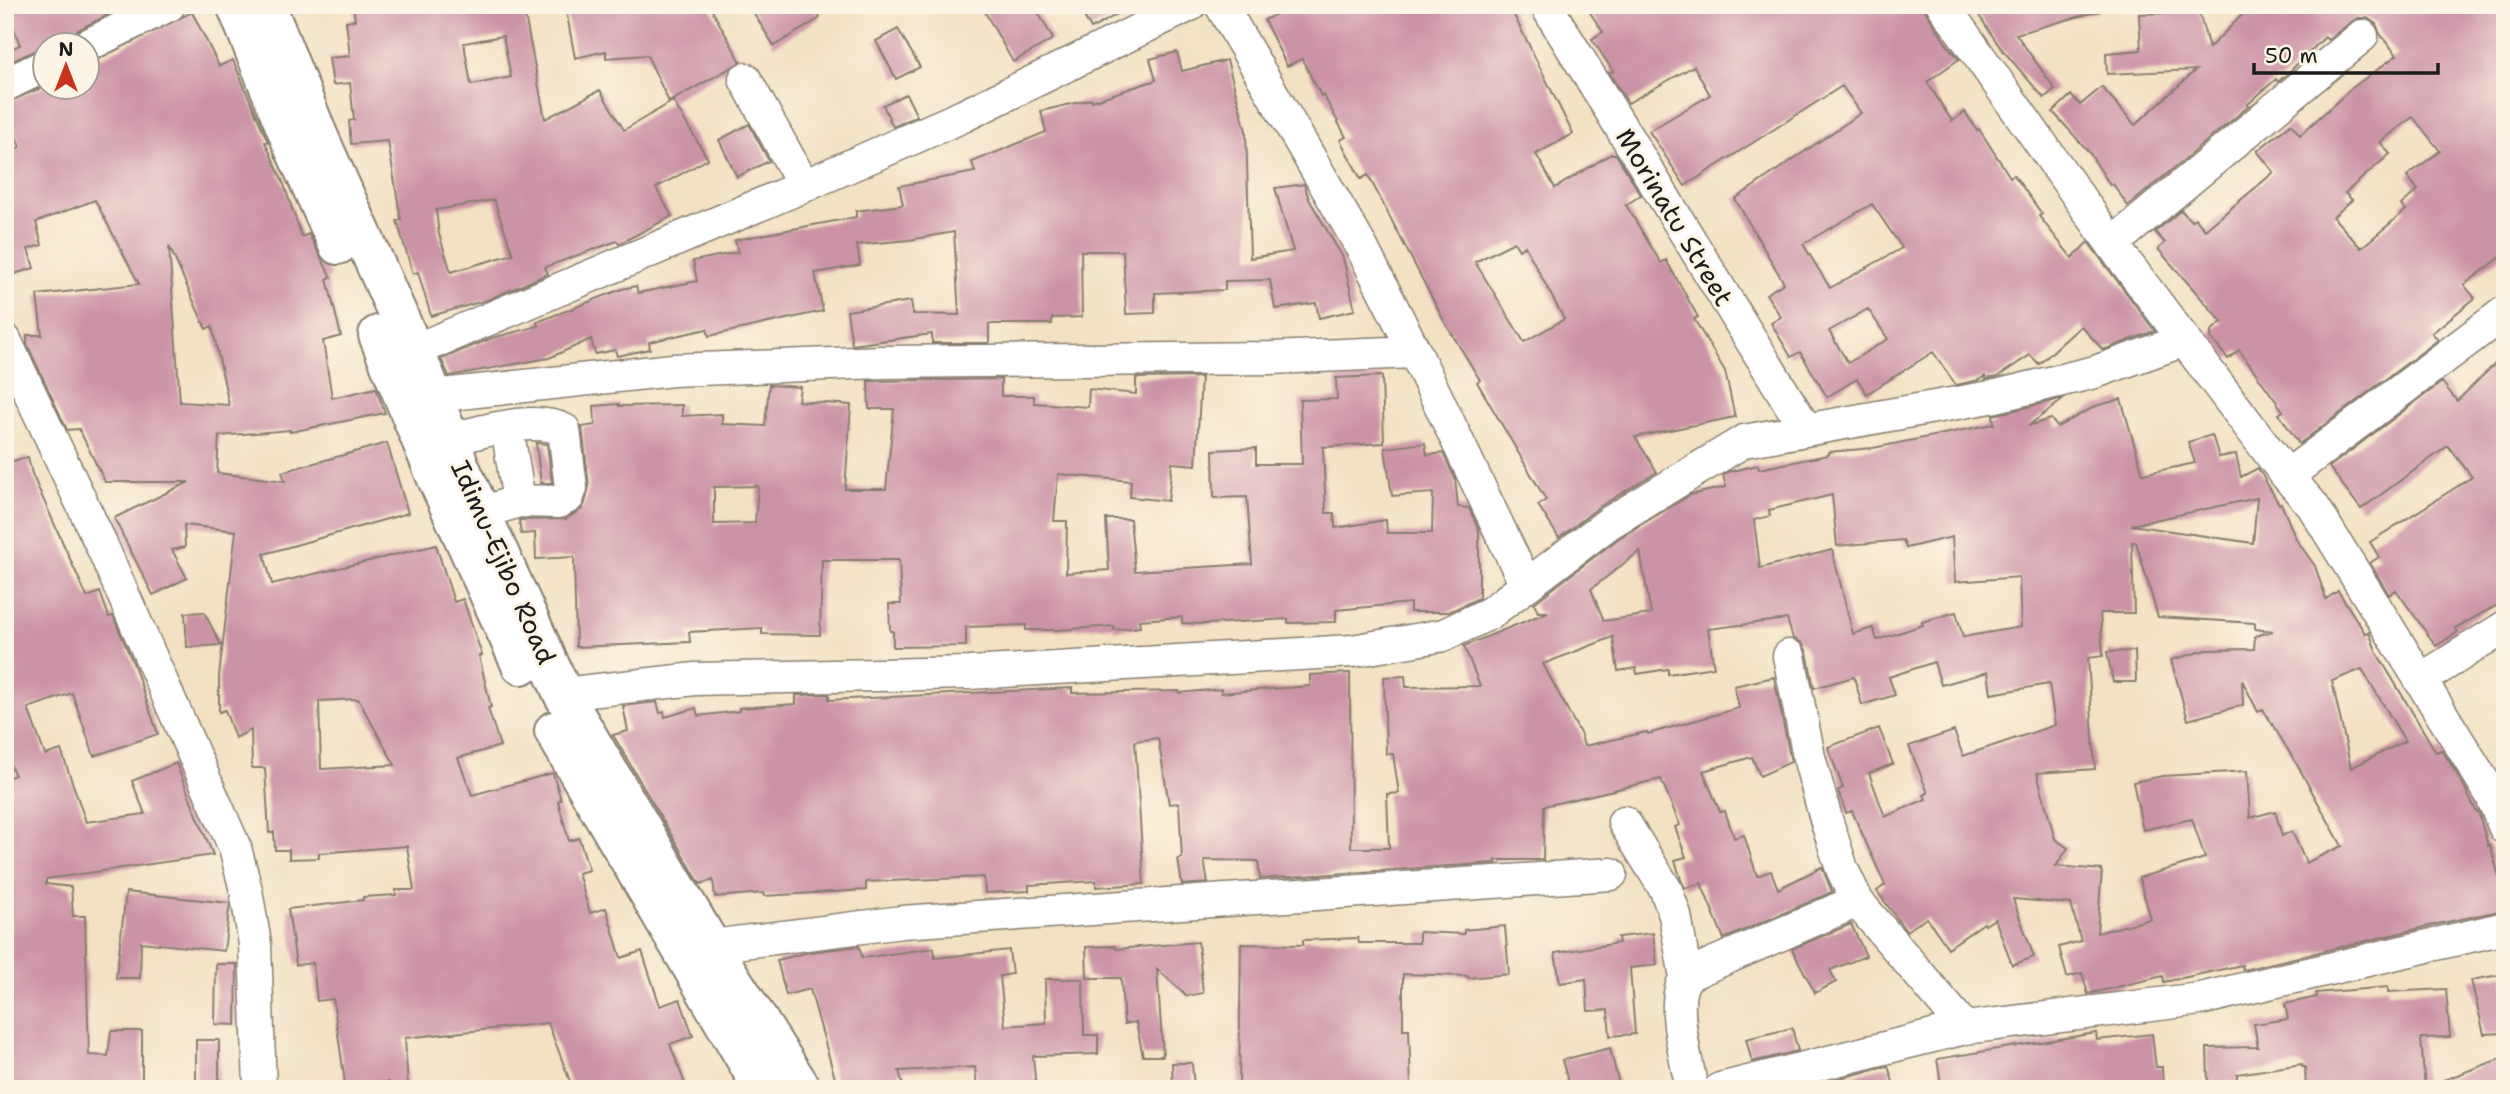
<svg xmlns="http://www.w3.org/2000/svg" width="2510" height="1094" viewBox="0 0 2510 1094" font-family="'Shantell Sans',sans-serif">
<rect width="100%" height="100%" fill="#fcf5e5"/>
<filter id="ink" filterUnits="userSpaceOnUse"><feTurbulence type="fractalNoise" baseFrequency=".0143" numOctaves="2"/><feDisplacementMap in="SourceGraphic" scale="14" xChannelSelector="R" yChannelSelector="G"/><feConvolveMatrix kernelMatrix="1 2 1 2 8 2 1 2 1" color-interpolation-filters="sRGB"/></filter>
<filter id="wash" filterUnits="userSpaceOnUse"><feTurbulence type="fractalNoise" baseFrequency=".00686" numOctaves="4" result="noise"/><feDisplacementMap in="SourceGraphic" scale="28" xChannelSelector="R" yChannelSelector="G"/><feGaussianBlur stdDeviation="1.57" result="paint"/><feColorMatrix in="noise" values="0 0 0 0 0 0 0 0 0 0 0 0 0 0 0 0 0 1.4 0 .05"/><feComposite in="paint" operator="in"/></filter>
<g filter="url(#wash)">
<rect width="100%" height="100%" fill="#f3e1c3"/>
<g id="blocks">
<path fill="#cc93a6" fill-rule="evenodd" d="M5,5H127L78,30L70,36L68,46H46L5,64V51L20,45Z
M353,5H523L545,119L600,90L624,130L673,101L708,159L656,188L672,216L619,244L617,241L545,267L548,274L487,300L431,316L418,272L413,274L397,221L401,220L388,141L351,144L349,121L354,120L350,83L333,85L329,58L350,56L346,21L355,20ZM503,36L511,77L471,85L464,43ZM494,200L513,254L451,272L439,234L436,210Z
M565,5H709L741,62L669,102L647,55L606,58V51L575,58Z
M749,5H812L820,18L774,46Z
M981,5H1034L1053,39L1013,62Z
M1078,5H1133L1091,29Z
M1295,5H1509L1573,134L1536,154L1555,188L1611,154H1616L1641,195L1626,205L1661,263L1666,260L1698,317L1694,319L1725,371L1735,417L1635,437L1657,472L1599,507L1559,538L1538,505L1546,500L1477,382L1480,380L1444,321L1368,175L1361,179L1340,140L1346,137L1323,94L1321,96L1302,59L1287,66L1264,20ZM1514,242L1519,250L1525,246L1564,319L1524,342L1475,262Z
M1585,5H1922L1947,45L1959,59L1927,82L1952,121L1965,112L1977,130L1979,129L2010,177L2014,175L2042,214L2039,216L2072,258L2088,242L2155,331L2103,350L2081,326L2039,364L2030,355L1997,377L1986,379L1985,376L1979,380L1956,385L1933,352L1867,394L1857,379L1827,397L1800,352L1791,357L1771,323L1781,317L1766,294L1784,283L1735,199L1861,113L1842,86L1685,186L1649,131L1710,95L1694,66L1628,103L1609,73L1613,71L1592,39L1603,32ZM1872,204L1902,248L1830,288L1803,244ZM1868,309L1888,339L1848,363L1829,331Z
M1972,5H2098L2099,11L2016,34L2055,89L2044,98L2000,47Z
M2173,5H2197L2209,48L2252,5H2505V254L2464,285L2475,298L2432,333L2438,340L2299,444L2279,414L2283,411L2239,350L2228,359L2211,338V331L2222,322L2158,249L2165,243L2155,232L2181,210L2191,221L2195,218L2205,230L2274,172L2257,151L2291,124L2300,135L2352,88L2397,55L2380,34L2376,24L2367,18H2358L2351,22L2328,40L2325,37L2287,74L2278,82L2276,79L2247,105L2249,106L2128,206L2113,184L2110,185L2089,152L2053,112L2071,95L2080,105L2102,87L2135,125L2196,70L2107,74L2106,53L2141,50L2139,14L2175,13ZM2413,117L2440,151L2407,176L2418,190L2401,205L2406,210L2361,248L2333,217L2352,200L2345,193L2390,154L2380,142Z
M192,12L219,66L233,60L268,142H265L283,182L302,237L309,234L331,277L327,279L341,336L323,341L332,398L376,388L385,413L290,432V430L219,436L217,473L285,481L282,472L387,443L408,513L264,554L272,584L436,545L454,602L463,599L482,655L479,656L491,707L488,708L500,746L458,758L472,795L553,773L561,800L558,801L569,841L579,838L589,870L578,873L590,913L606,908L621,958L642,951L660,1006L680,999L693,1036L670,1044L687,1089H573L548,1023L405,1038L408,1089H390L389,1082L345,1083L333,999L317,1001L313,963L296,965L288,909L363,900V897L396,895V890H414L407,846L319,853V858L289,859V850H275L274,832L269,833L265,768H252L251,730L235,738L225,710L219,712V676L236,531L184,525L185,547L172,550L187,578L153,595L114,518L189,482H105L79,429L67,430L27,344V335H42L37,295L139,284L95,200L36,222L42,245L28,249L34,268L14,274L5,245V152L20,147L5,112V103L46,86V88H88V64ZM169,246L206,329L212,326L229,405L180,402ZM358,699L395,765L321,769L319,701Z
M898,29L920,67L896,79L876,41Z
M1177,52L1182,71L1227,60L1246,131L1250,258L1293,251L1275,188L1304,184L1309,199L1343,258L1355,310L1319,318L1316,303L1275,309L1270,280L1225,281V290L1155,293V313L1126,314L1123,251H1081L1082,317L1052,318V324H989V343H932V334L852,345L847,311L911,301L913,314L959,315L954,232L909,240L857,245L860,265L815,273L823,311L709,336L707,329L649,342L650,349L617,356L615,350L595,354L591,339L549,358L449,376L441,359L492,338L538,326L537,322L622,289L636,286L638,293L697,281L693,261L738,252L735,240L856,217V211L903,205L899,186L975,172L972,162L1046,132L1041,111L1092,99V101L1156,80L1150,59Z
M906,94L917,116L893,127L883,105Z
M749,124L769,161L737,177L719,140Z
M2505,354V601L2455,628L2458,632L2436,646L2396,590L2389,595L2370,563L2379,557L2370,542L2472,477L2448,446L2361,509L2329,467L2442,382L2457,401Z
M1382,376L1384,443L1323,447L1326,513H1334L1335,528L1386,520L1387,533H1432L1433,493L1392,496L1385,448L1425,443L1427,455L1443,453L1455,478L1458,507L1469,508L1479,530V598L1449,612H1410V603L1336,610V622L1288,623V619L1206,624L1182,623V617L1139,620L1140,627L1114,630V626L1057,630H1026V625L966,627V646L893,647V631H890L889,604H901L899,560H822L820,635L762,634V628L689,632L690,642L576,647L574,557L536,559L535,533L521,534L519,520L566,519L582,509L585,503L589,486L582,427L595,425L594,406L619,404V406L682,405V416L722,414V424L765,426L769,385L800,387L798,401L851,405L845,489H886L894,409H869L868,381L1001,379V396H1034V403L1088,407L1089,389L1136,394V378L1201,377L1196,465L1172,463L1168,501L1130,497L1131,481L1058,474L1054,521H1067L1066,573L1109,570L1106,519H1130L1135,571L1252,564L1247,497L1214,498L1213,450L1256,448V464H1302L1300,400L1337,399L1336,378ZM758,486L755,523L714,524V487Z
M2065,398L2028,426L2051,419L2057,427L2096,406L2121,399L2143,474L2195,463L2188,442L2212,435L2219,457L2236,454L2241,477L2258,468L2279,504L2281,503L2296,539L2315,566L2326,599L2338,591L2365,633L2369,632L2377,653L2436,752L2442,750L2463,784L2476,811H2478L2488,846L2490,845L2505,897V910L2442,923L2243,970L2242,965L2164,982L2163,976L2088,994L2082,973L2067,977L2059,947L2081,941L2071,904L2013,899L2034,957L2012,965L1995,919L1985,925L1984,923L1948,948L1927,918L1906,931L1877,891L1885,885L1852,811L1846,813L1838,790L1843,788L1828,747L1879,728L1893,764L1869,773L1885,817L1926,799L1924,795L1928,793L1909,746L1954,731L1963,756L2055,725L2049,684L1991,694L1988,672L1941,685L1934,662L1889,677L1895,695L1862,705L1854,677L1814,688L1807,652L1802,643L1793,638L1787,619L1708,629L1714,667L1668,674V669L1637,674L1636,668L1618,671L1613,637L1543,664L1581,735L1584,746L1647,732L1648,734L1739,708L1734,686L1774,677L1791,762L1760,776L1752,757L1703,771L1720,812L1725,811L1734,838L1744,835L1757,876L1771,871L1778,889L1822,867L1832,892L1724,939L1701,883L1685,888L1681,880L1675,860L1686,857L1675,827L1680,825L1661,779L1544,806L1543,860H1496V863L1260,879L1258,861L1204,860L1208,883L1182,885L1178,859L1182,858L1179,803L1169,804L1158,738L1135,741L1144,884L1096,887V881L1029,885V891L985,893L984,877L866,882V890L764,896L763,893L715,897L713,880L700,884L613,735L628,731L623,706L657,702L660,713L664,712L665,717L696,708L698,716L739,711V708L796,704V695L829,694V700L1072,688V693L1179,691V693L1221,689V693L1310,686V675L1350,673L1351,848H1389L1387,794L1399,793L1393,754H1386L1384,677L1405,676L1406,687L1480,686L1464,646L1548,612H1538L1534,603L1619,538L1690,495L1726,487L1723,475L1728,472L1758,465L1759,469L1828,455V452L1873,448L1994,424L1993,415ZM1832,495L1837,546L1903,540L1906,548L1952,537L1955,582L2019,577L2021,627L1963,637L1956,612L1922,622L1923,625L1877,640L1873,628L1853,634L1832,550L1760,568L1754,520L1770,516L1769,510ZM2257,498L2253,543L2131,525ZM2132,542H2136L2158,617L2255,623V629L2273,631L2255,636L2254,649L2206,650L2171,660L2188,720L2243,705L2242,680L2258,712L2263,709L2299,768L2342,846L2306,863L2292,831L2282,836L2275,811L2250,818L2247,771L2163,776L2133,782L2143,830L2192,819L2205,858L2139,878L2151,919L2097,933L2102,870L2056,866L2068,848L2055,839L2037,773L2095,769L2088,658L2103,656L2100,613H2134ZM1640,551L1651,614L1604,621L1591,589ZM2362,669L2405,741L2351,768L2332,681Z
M536,443L547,444L552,483H541Z
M28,457L32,474L87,597L100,592L109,617L113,616L134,665L158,734L94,756L72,693L28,708L45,755L61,750L86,822L145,814L132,781L176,763L213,855L46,879V884L71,887L73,916H85L89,1055L108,1056L111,1031H142V1089H5V1067L10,1033H5V957H11L10,913L5,914V779L15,775L5,754V463Z
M204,612L221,645L187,647L185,613Z
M2135,651L2136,682H2113L2107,652Z
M126,892L230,903L224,951L141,942L140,978H116Z
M1851,924L1866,956L1830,970L1836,982L1815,993L1792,949Z
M1505,926L1509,974L1468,978V976L1403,974V1029H1409L1411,1089H1239L1241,944L1303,945V940L1358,938L1359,943H1419V932L1464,934V930Z
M1653,933L1657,965L1630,968L1635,1034L1610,1036L1608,1010L1588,1011L1586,979L1560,983L1555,953L1619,943L1618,937Z
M1198,942L1203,993L1187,996L1157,969L1163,1056H1143L1136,1022L1124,1024L1121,978H1087L1086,947L1115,946L1116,949Z
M859,946L862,958L934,948L935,958L1009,950L1012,974L1000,976L1005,1026L1046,1023L1045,979H1083L1084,1035H1098V1054L1033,1056L1036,1089H977L975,1067L899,1071L904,1089H838L810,989L786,995L777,960L810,952Z
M216,964H237L236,1025L215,1024Z
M2505,974V1033L2484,1034L2471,980Z
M2388,987V992L2446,989L2450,1037L2421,1038L2425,1089H2306L2305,1067H2302V1064L2237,1074V1082H2208L2207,1048L2258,1047L2254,1024L2288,1019L2285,1004L2317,997L2316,993Z
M1792,1028L1798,1051L1752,1062L1746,1039Z
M2096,1033L2097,1040L2152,1034L2156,1067H2162L2163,1089H1942L1937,1059Z
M196,1040H219V1085H196Z
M1610,1048L1620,1089H1570L1562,1060Z
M2505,1057V1089H2426L2425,1087Z
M1172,1063H1192L1194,1089H1173Z
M1888,1066L1894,1085L1882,1089H1814L1813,1085Z"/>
</g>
</g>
<g filter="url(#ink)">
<use href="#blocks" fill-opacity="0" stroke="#887e70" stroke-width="2"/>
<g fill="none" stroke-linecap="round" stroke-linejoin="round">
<defs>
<path id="minor" d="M1221,5L1362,248L1415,352L1526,585
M1546,5L1805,428
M1943,5L2112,244L2287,476L2313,506L2491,794L2505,828
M86,46L169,5
M745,79L804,186
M5,85L46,65
M2112,244L2362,36
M5,340L101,544L235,848L246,890L255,944L260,1089
M413,351L804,186L963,116L1190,5
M432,396L673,370L883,362L1271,358L1415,352
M507,427L519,501
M450,439C482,432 533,415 564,430L571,488L568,497L558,502L519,501L481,513
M2287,476L2505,312
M1789,656L1809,757L1826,819L1842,869L1857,901L1965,1028
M2420,680L2505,627
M563,694L695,679L969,673L1352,651L1444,635L1490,613L1609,523L1744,441L1996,396L2095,372L2185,340
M1624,822L1666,890L1675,915L1686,978
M711,946L902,922L1611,874
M1692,1089C1687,1062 1669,1000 1686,978C1689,974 1697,971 1701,969L1857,901
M1720,1089L1965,1028L2200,999L2505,928"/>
<path id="major" d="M236,5L293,146L338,245
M266,5L318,135L426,378L461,469L563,694L711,946L802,1089
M378,335L437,479L521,665
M554,731L763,1089"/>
</defs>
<use href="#minor" stroke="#887e70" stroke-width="35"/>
<use href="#major" stroke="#887e70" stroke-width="42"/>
<use href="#minor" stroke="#fff" stroke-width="32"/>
<use href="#major" stroke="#fff" stroke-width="38"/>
</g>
</g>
<g text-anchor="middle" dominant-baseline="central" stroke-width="6" stroke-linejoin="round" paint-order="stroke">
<g font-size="26" fill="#1c1c1c" stroke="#fcf5e5">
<text transform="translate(1675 217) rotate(59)">Morinatu Street</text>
<text transform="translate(504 562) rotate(66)">Idimu-Ejibo Road</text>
</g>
</g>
<rect width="2510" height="1094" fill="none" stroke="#fcf5e5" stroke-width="28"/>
<g transform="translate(66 66)"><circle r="33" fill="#fcf5e5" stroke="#a29e95" stroke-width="2"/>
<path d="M0-5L12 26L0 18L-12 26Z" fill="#c8321e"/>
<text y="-10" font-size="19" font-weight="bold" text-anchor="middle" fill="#1c1c1c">N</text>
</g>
<path d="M2254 63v10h184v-10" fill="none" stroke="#1c1c1c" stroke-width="3.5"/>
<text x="2265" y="63" font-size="21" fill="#1c1c1c" stroke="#fcf5e5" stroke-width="5" paint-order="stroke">50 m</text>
</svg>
